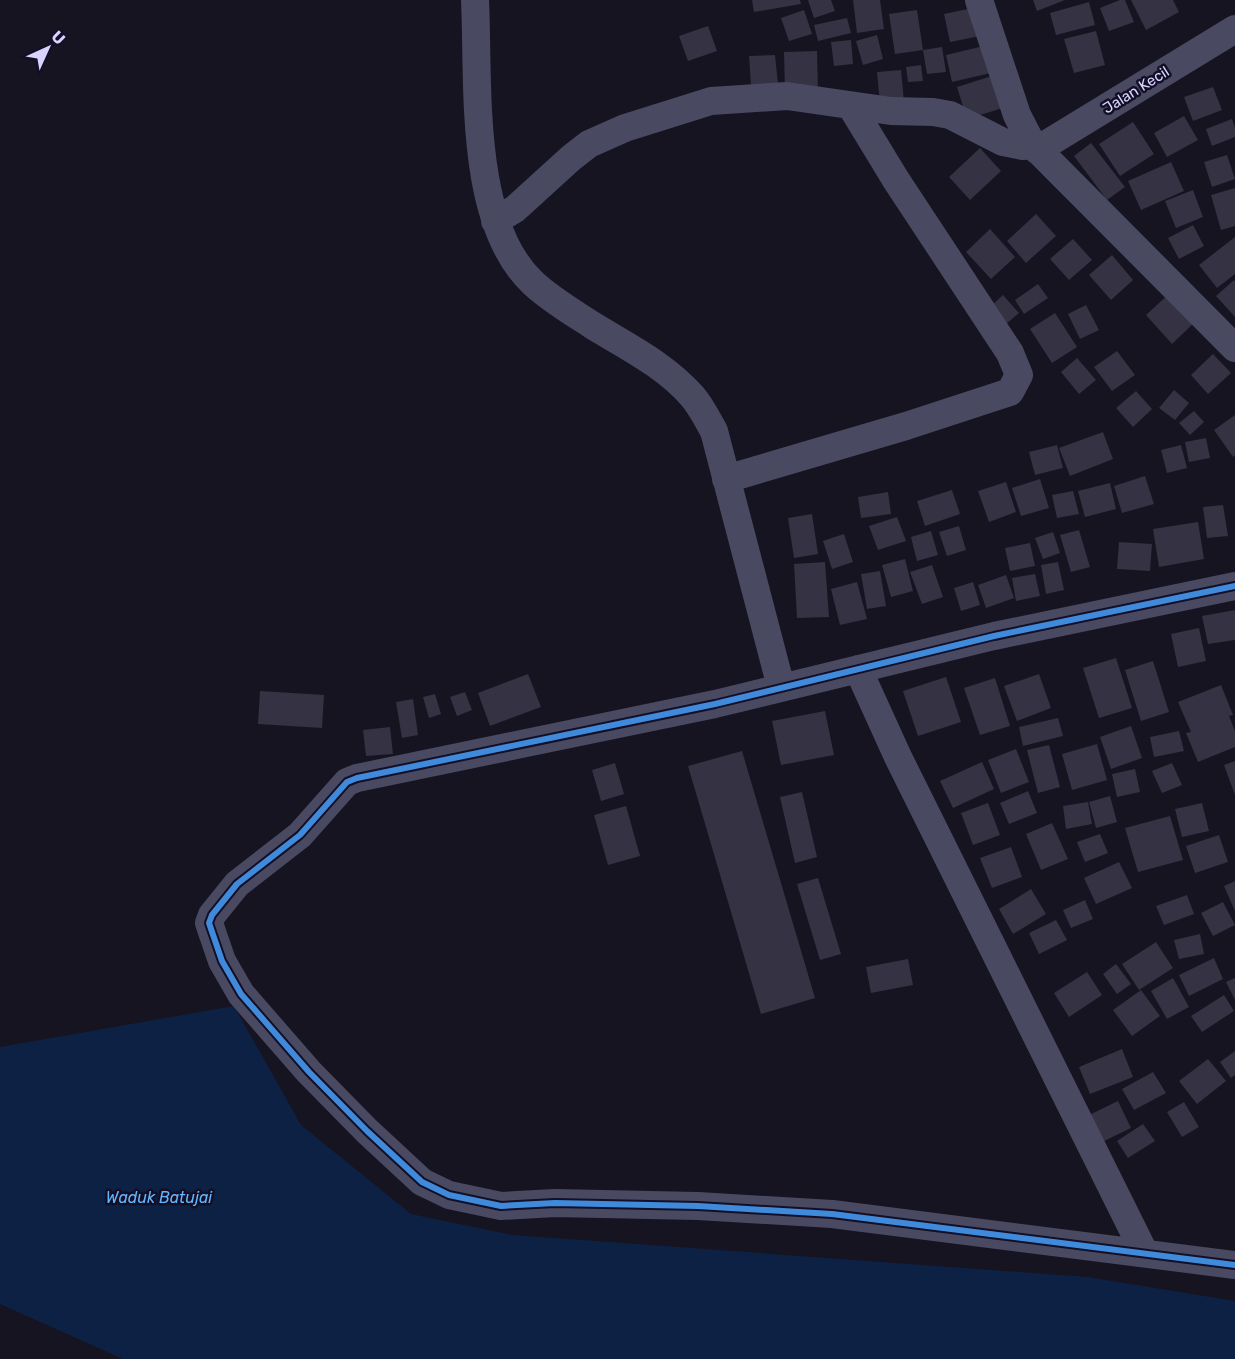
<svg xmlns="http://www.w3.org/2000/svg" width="1235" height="1359" viewBox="0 0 1235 1359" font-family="Rubik,sans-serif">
<rect width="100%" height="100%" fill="#161421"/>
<path fill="#0d2144" d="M234,1006L301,1125L411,1214L513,1235L1088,1277L1235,1301V1359H123L0,1304V1047Z"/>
<path fill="#343243" d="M752,0H800L801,4L754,12Z
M808,0H831L835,11L814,18Z
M853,0H880L884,29L857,33Z
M1033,0H1065L1037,11Z
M1120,0H1125L1134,22L1109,31L1100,8Z
M1131,0H1173L1179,12L1146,30Z
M1089,2L1095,25L1056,35L1050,13Z
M973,8L980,36L950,42L944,14Z
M804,10L812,34L789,41L781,18Z
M917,10L923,50L895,54L889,14Z
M847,18L851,33L818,41L814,25Z
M708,26L717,51L688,61L679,36Z
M1096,31L1105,65L1074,73L1064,39Z
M877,35L883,59L863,65L856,41Z
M851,40L853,64L834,66L831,42Z
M988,45L995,72L952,82L946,55Z
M942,47L946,72L927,74L923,50Z
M817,51L818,92H785L784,52Z
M775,55L778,84L751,85L749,56Z
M921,65L923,81L908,82L906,67Z
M901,70L904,102L880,104L877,72Z
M995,75L1006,107L967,119L957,87Z
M1213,87L1222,110L1193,121L1184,97Z
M1184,116L1198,140L1167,157L1154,133Z
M1232,119L1235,128V137L1212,146L1206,129Z
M1133,122L1154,154L1120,176L1099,144Z
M1091,143L1125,187L1107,200L1074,156Z
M980,148L1001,171L970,200L949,177Z
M1227,155L1235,179L1212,187L1204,162Z
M1171,162L1184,191L1141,210L1128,181Z
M1235,188V226L1221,230L1211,195Z
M1193,190L1203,217L1176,228L1165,201Z
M1036,214L1056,236L1026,263L1007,241Z
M1193,225L1204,246L1179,259L1168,238Z
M990,229L1015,257L991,279L966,252Z
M1235,237V274L1217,288L1199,265Z
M1073,239L1092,260L1069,280L1050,259Z
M1112,255L1133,280L1111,300L1089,275Z
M1234,280L1235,282V317L1216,296Z
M1038,284L1048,298L1024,314L1015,300Z
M1171,292L1197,320L1172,344L1146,315Z
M1003,295L1019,313L1005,325L990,307Z
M1086,305L1099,330L1080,339L1068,314Z
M1055,313L1077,347L1052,363L1030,329Z
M1117,351L1135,375L1112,391L1094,367Z
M1213,354L1231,373L1208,394L1191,375Z
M1077,358L1096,380L1079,394L1061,372Z
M1174,390L1189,403L1175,420L1159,408Z
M1136,391L1152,409L1133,427L1116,408Z
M1194,411L1204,422L1190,435L1179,423Z
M1235,415V455L1233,457L1214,430Z
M1103,432L1113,459L1070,476L1059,448Z
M1206,438L1210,458L1189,462L1185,442Z
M1057,445L1063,468L1035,475L1029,452Z
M1181,445L1187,468L1167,473L1161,450Z
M1145,476L1154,504L1122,513L1114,486Z
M1040,479L1049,508L1021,516L1012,488Z
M1006,482L1016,512L989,522L978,491Z
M1110,483L1116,509L1085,517L1078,491Z
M952,490L960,514L925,526L917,501Z
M1073,491L1079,514L1057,518L1052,495Z
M888,492L891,514L861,518L858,497Z
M1223,505L1228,536L1207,538L1203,507Z
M812,514L818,554L794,558L788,518Z
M897,517L906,541L878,550L869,526Z
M1198,522L1204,559L1159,567L1153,529Z
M959,526L966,550L947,556L939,532Z
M1079,530L1090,567L1071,572L1060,535Z
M931,531L938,555L917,561L911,537Z
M1053,532L1060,553L1043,559L1035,538Z
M844,534L853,562L832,569L823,541Z
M1119,542L1152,544L1150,571L1117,569Z
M1030,543L1035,566L1010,571L1005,548Z
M905,559L913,591L891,597L882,565Z
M825,562L829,617L797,618L794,564Z
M1058,562L1064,590L1046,594L1041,565Z
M932,565L943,597L922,604L910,572Z
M880,571L886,606L867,609L861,574Z
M1035,574L1040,596L1016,601L1012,578Z
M1006,575L1014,598L986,608L978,585Z
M857,582L867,619L840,625L831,589Z
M973,582L980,605L961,611L954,588Z
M1235,610V640L1208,644L1202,616Z
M1199,628L1206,661L1178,667L1171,634Z
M1116,658L1132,708L1099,718L1083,668Z
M1153,661L1169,712L1141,721L1125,670Z
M528,674L541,707L490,726L478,693Z
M1039,674L1051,708L1017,721L1004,686Z
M946,677L961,722L918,736L903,691Z
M995,678L1010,726L980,735L964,688Z
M1221,685L1233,715L1229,716L1235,731V747L1198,762L1186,733L1191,732L1178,702Z
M260,691L324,695L322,728L258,724Z
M465,692L472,710L457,716L450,697Z
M435,694L441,714L429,718L423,697Z
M413,699L418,735L402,738L396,702Z
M825,711L834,755L781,765L772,721Z
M1058,718L1063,736L1023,746L1019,727Z
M1131,726L1142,758L1111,769L1100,737Z
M390,727L393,754L366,756L363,730Z
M1179,731L1184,751L1154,757L1150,737Z
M1097,744L1107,780L1072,790L1062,754Z
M1049,745L1060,787L1038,793L1027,750Z
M1016,749L1029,782L1001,793L988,760Z
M742,751L815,998L761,1014L688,766Z
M1235,761V795L1224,765Z
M982,762L994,789L953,808L940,781Z
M615,763L624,794L601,801L592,770Z
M1172,763L1182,785L1162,793L1152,771Z
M1135,769L1140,792L1117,797L1112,774Z
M1028,791L1037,813L1009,824L1000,803Z
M802,792L817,857L795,863L780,797Z
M1110,796L1117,822L1096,828L1089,802Z
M1088,802L1092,824L1066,829L1063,806Z
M988,803L1000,835L973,845L961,813Z
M1202,803L1209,831L1182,837L1175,809Z
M626,806L640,856L608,865L594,815Z
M1170,816L1183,860L1138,872L1125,828Z
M1052,823L1068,859L1041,870L1026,834Z
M1100,834L1108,853L1085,862L1077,842Z
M1219,835L1228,862L1195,873L1186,846Z
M1011,847L1022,877L992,888L980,858Z
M1119,862L1132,888L1096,904L1084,878Z
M818,878L841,954L820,960L797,884Z
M1235,881V911L1224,886Z
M1031,889L1046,914L1013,934L999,909Z
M1187,895L1194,914L1164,925L1156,906Z
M1085,900L1093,919L1071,928L1063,910Z
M1223,902L1235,925L1213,936L1201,913Z
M1056,920L1067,940L1039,954L1029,933Z
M1200,934L1204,954L1179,959L1174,940Z
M1156,942L1173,968L1139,990L1122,964Z
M1214,958L1223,979L1189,996L1179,975Z
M908,959L913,985L871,993L866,967Z
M1116,964L1131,984L1117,994L1103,974Z
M1087,972L1102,995L1069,1017L1054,993Z
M1173,978L1189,1007L1167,1019L1151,991Z
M1235,978V1000L1226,982Z
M1141,990L1160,1016L1132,1036L1113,1010Z
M1224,995L1234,1011L1202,1032L1191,1016Z
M1122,1049L1133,1077L1090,1094L1079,1067Z
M1235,1051V1075L1231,1078L1220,1062Z
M1208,1059L1226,1081L1197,1104L1179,1081Z
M1153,1072L1166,1093L1134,1110L1122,1089Z
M1118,1101L1131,1128L1100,1143L1087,1116Z
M1184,1102L1199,1127L1182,1137L1167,1112Z
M1143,1124L1155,1141L1128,1158L1117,1141Z"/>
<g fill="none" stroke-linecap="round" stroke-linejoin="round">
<path stroke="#4a4962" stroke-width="28" d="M475,0C479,83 468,222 533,283C550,299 572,312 592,325C626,346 665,365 692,396C701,406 707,419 714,431L781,687
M979,0L1017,115L1032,144L1235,348
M1037,150L1235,29
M495,221L515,209L571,158L589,144L625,128L711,101L787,96L891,111L933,112L950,115L1003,142L1023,146L1032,144
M726,479L906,426L1010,392L1019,375L1010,353L896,180L851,106
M1235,586L994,636L715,704L357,778L347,782L300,835L237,884L212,915L209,923L222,961L241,994L309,1072L367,1131L422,1182L449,1195L501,1206L555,1203L698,1206L832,1214L1235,1265
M858,669L898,757L1144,1252"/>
<defs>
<path id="cycleway" d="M1235,586L994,636L715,704L357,778L347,782L300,835L237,884L212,915L209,923L222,961L241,994L309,1072L367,1131L422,1182L449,1195L501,1206L555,1203L698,1206L832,1214L1235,1265"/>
</defs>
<use href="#cycleway" stroke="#130f26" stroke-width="10"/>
<use href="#cycleway" stroke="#408adc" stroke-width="6"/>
</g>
<g text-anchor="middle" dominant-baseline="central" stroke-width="5" stroke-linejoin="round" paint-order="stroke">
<g font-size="15" fill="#d9d4ff" stroke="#130f26">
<text transform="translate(1136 90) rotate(-32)">Jalan Kecil</text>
</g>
<g font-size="16" font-style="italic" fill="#62b6ff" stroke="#130f26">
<text x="159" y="1197">Waduk Batujai</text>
</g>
</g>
<g transform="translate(48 48) rotate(45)" stroke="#130f26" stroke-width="4.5" paint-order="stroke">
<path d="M0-4.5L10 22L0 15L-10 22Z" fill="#d9d4ff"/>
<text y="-9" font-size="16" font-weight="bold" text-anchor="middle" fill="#d9d4ff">U</text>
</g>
</svg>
